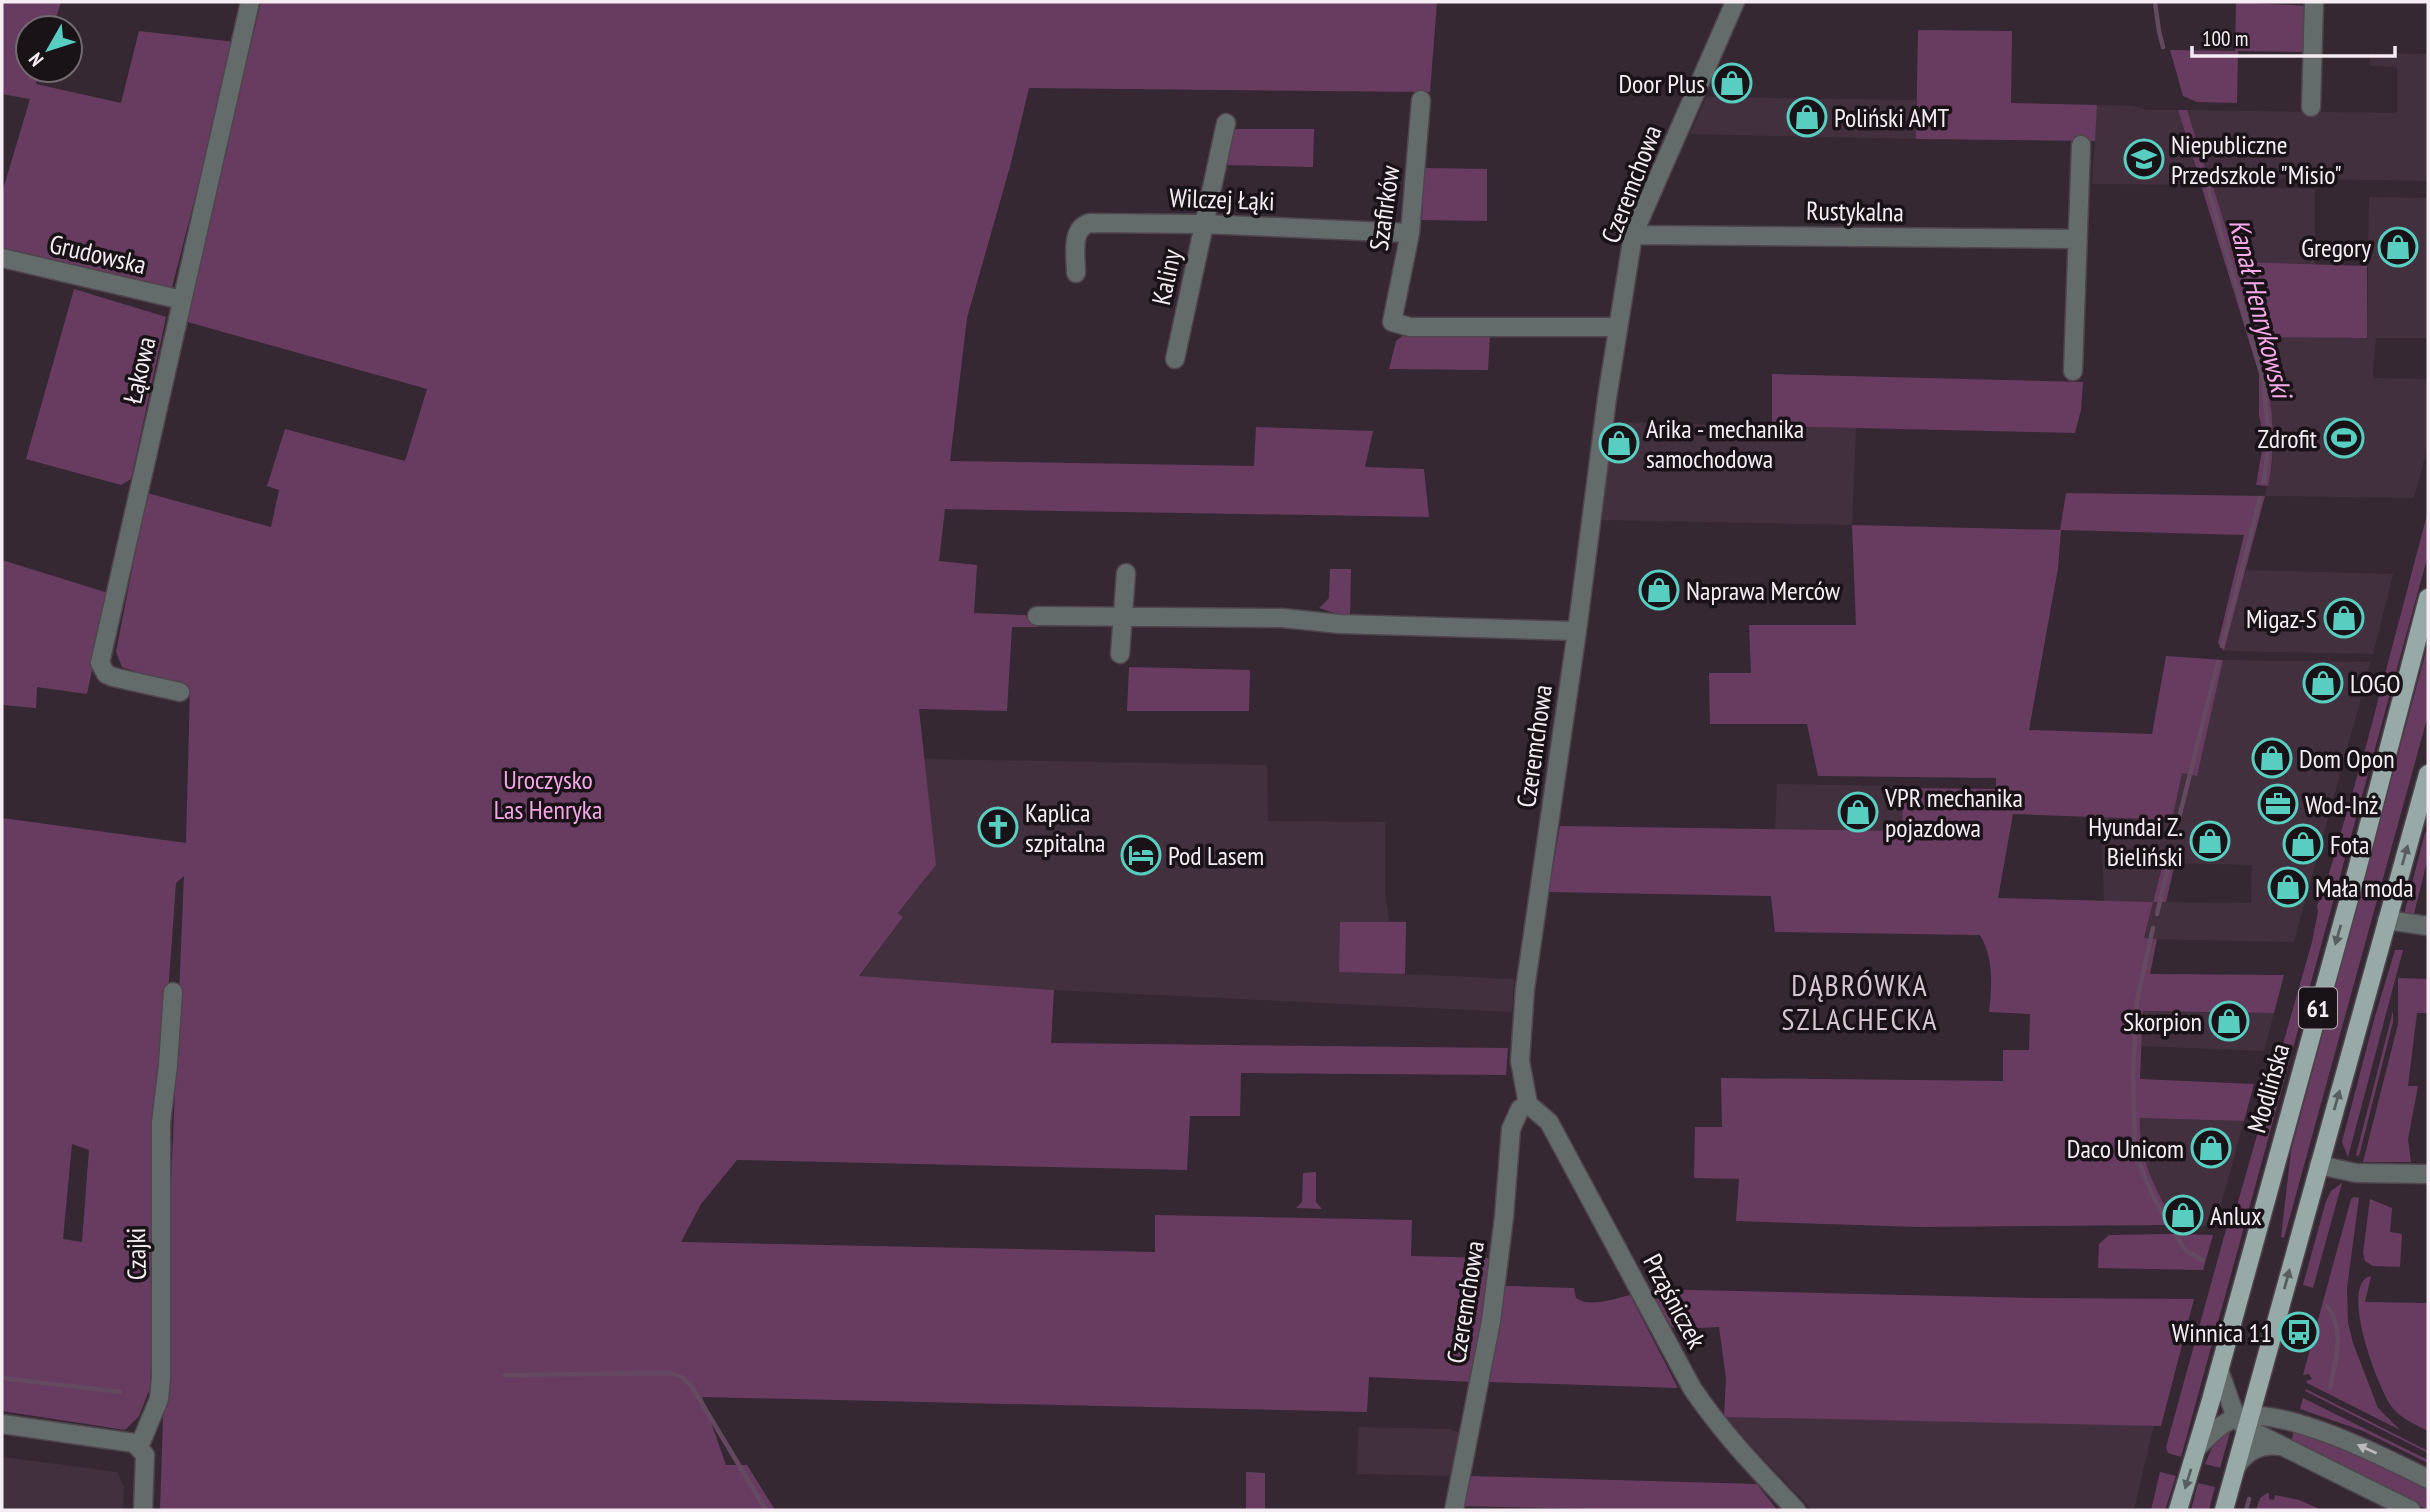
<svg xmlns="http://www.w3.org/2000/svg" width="2430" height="1512" viewBox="0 0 2430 1512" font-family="'PT Sans Narrow',sans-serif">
<rect width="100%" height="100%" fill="#352833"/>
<path fill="#42303f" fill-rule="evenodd" d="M2428,42V181L2208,177L2187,110L2397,113V67L2370,66V53L2428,54Z
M1706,97L1916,100V139L1690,134Z
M2097,105L2133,106L2147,110H2178L2201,185L2092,184Z
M2213,186L2315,189V265L2235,262Z
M2369,197L2428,198V338H2376L2373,371V378L2428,379V446L2414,498L2265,496L2272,465L2274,439L2268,375L2257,337L2367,338Z
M1611,422L1856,428L1852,525L1602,520Z
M2246,570L2393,574L2373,654L2224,651Z
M2223,660L2371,662L2294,942L2144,939L2153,902L2104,901L2101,818L2172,820L2182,772L2196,776ZM2163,863L2252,865L2251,903L2153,902Z
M924,759L1267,765L1268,821L1385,822V890L1389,921L1406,922L1405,974L1514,979L1512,1012L1054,990L859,977L903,917L898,913L936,865Z
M1777,784L1893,786L1892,793L1903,794L1902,831L1775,830Z
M2143,1011L2168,1012L2274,1013L2264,1051L2142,1046Z
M2140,1118L2244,1121L2215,1227L2177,1225L2156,1191L2142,1156Z
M1724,1417L2154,1425L2134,1510H1812Z
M1358,1427L1449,1429L1462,1434L1453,1476L1357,1474Z
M2,1457L117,1472L124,1487L123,1510H2Z"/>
<path fill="#683c60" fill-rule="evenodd" d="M2,2H61L53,28H28V70H39L36,84L121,103L139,31L235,42L171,291L2,250V193L30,99L2,94Z
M261,2H1437L1430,92L1029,88L1011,163L967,318L950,461L1254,466L1256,427L1373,431L1365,467L1424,469L1429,517L945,509L939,561L977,565L974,613L1025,615L1038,627H1012L1007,711L919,709L936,865L898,913L903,917L859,976L1054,990L1051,1043L1508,1048L1506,1075L1241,1073L1240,1116H1190L1187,1170L737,1160L701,1204L681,1242L1155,1252V1215L1412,1220L1411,1256L1493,1258L1473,1382L1369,1377L1367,1412L702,1397L726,1465H747L775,1510H160L171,1185L184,876L176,883L162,1076L150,1388L139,1416L125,1430L2,1411V818L186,843L190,689L122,667L116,652L147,493L271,527L279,490L267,486L285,429L405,461L427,389L184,321ZM72,1144L89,1150L82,1242L63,1239Z
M2236,2L2308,6L2307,52L2238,51L2237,103L2197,102L2183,96L2170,50L2235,51Z
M1918,30L2012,31L2011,103L2097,105L2095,141L1916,139Z
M2178,110H2187L2208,177H2199Z
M1234,129H1314L1313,167L1227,165Z
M1424,168L1487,169V221L1422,220Z
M2201,185L2213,186L2236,262L2367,266V338L2257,337C2270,387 2279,435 2268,486L2256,485L2264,439L2259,415V374Z
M74,289L166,317L131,479L121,485L26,459Z
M1406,333L1490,335L1488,370L1389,369L1396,341Z
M1772,374L2083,382L2081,410L2075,433L1772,426Z
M2066,493L2265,496L2224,651L2218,643L2244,535L2061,530L2058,568L2029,730L2152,734L2166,656L2223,660L2197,776L2182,773L2172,820L2013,814L1998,898L2153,902L2163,863H2175L2166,902H2153L2144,938L2157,939L2150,974L2284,975L2274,1013L2143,1011L2140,1079L2254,1084L2244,1121L2140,1118C2139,1161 2155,1189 2176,1225L1919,1227L1736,1221L1739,1179L1694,1178L1695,1127H1722L1721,1078L2003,1081V1050H2029L2030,1014L1989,1012C1992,986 1994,959 1980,935L1775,932L1771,896L1549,892L1560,826L1902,831L1903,788L1996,789V778L1818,776L1807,724H1710L1709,673H1751L1749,625H1856L1852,525L2060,530Z
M2428,511V555L2181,1457L2168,1453L2166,1447L2230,1215L2234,1216L2312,942L2318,912L2317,906L2326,884L2366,746Z
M2,560L108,593L87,694L37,687L36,708L2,705Z
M1330,569H1351L1350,618L1319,608L1329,598Z
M2428,644V715L2284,1238L2281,1237L2291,1151Z
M1129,667L1250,670L1249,711H1127Z
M2428,831V857L2413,918L2404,914L2425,833Z
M1340,922H1406L1405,974L1339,972Z
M2395,950H2403L2348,1157L2342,1142L2374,1020Z
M2398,978L2428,979V1013H2417L2408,1086H2418L2408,1139L2411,1162H2363L2398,1024Z
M2393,1011V1022L2359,1156L2356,1155Z
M1316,1172V1202L1322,1209L1296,1208L1302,1202L1303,1173Z
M2342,1183L2313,1288L2303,1285L2326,1201L2331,1191Z
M2354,1197L2359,1198L2347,1288L2348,1323L2353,1343L2378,1408L2400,1430L2307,1383L2306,1381L2312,1379L2309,1374L2303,1375L2351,1199Z
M2370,1199L2392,1208L2390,1232L2402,1234L2400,1267L2373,1266L2365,1261L2363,1253Z
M2169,1234L2213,1235L2203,1270L2098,1268L2099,1244L2109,1235Z
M2371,1276L2365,1302L2428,1303V1431C2415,1424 2401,1419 2392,1407C2378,1389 2338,1283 2371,1276Z
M1505,1286L1574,1288L1576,1298C1588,1308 1615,1299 1630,1295L1678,1388L1489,1382Z
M1647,1289L2033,1298L2194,1299L2161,1426L1724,1417L1726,1378L1719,1327L1679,1329L1666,1325Z
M2306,1389L2428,1451V1453L2305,1391Z
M2303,1398L2428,1460V1463L2363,1431L2300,1409Z
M2231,1429L2220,1468L2205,1464L2215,1441Z
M2294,1431L2366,1458L2428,1488V1510L2291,1441Z
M1246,1472L1265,1473V1510H1246Z
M2160,1472L2176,1476L2165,1510H2151Z
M1470,1476L1757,1484L1777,1510H1639L1461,1506Z
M2198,1483L2215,1487L2209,1510H2191Z
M2267,1493L2269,1494V1499L2274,1500L2275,1495L2299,1500L2322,1510H2256L2260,1498Z"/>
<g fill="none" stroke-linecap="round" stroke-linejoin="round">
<path stroke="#644a61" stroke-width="4.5" d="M2155,2L2159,31L2163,47
M2208,188L2263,379L2269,437L2264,482
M2222,646L2260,498
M2179,818L2218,662
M2157,914L2169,863
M2153,928L2137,1001L2133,1075L2135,1153L2152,1194L2167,1221
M2176,1236L2187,1252L2203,1260
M2327,1306C2346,1330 2335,1361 2330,1388
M504,1375L671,1373L683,1378L692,1387L766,1510
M2,1378L121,1392
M2246,1510L2249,1499"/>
<defs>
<path id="minor" d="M1421,100L1410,233L1392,322L1410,327H1617
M2311,107L2314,2
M1633,235L2077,239
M2,258L182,300
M1076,273C1076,256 1070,228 1090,223L1204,224L1410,233
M1175,359L1226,123
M2073,371L2081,145
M1037,616L1282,618L1340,624L1577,631
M1120,654L1126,573
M180,692L113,677L106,674L100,663L250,2
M2387,920L2428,926
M1528,1104L1520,1061L1525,989L1577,631L1607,398L1633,235L1735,2
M1528,1104L1549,1122L1692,1388C1722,1433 1759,1471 1796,1510
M2319,1165L2356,1173L2428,1174
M2219,1370L2236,1418L2246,1428L2411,1510
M2,1424L134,1443L145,1455L143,1510
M139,1447L159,1399L161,1378V1122L168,1065L173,992
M2197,1448C2209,1436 2222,1421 2240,1417C2286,1407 2386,1458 2428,1479
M2236,1467C2245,1452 2261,1443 2279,1446
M1454,1510L1491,1321L1504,1217L1511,1129L1520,1109L1528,1104"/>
<path id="major" d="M2178,1510L2211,1400L2357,870L2428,598
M2224,1510L2428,774"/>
</defs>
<use href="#minor" stroke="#50444e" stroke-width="21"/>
<use href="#major" stroke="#50444e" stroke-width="21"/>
<use href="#minor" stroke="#636c6a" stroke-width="18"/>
<use href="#major" stroke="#97aaa7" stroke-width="18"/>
</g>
<defs><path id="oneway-solid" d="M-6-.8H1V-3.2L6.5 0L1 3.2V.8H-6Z" transform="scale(1.75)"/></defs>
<g fill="#585e60">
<use href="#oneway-solid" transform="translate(2405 855) rotate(-74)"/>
<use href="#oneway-solid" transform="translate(2338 935) rotate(106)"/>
<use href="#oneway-solid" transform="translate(2337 1100) rotate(-74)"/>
<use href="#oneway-solid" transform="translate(2287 1279) rotate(-75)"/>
<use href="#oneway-solid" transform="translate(2188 1479) rotate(107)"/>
</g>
<use fill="#bbb9bd" href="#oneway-solid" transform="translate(2367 1449) rotate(-156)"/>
<defs>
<symbol id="shop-ring" viewBox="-11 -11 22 22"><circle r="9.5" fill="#191318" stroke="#58cec0" stroke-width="1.5"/><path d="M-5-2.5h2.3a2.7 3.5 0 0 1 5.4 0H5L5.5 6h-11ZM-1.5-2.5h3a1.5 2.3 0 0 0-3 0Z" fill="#58cec0"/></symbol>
<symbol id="school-ring" viewBox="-11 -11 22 22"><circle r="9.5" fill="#191318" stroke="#58cec0" stroke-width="1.5"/><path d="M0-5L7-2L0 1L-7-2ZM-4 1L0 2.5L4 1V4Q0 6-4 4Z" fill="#58cec0"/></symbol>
<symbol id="stadium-ring" viewBox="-11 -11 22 22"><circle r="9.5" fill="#191318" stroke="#58cec0" stroke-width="1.5"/><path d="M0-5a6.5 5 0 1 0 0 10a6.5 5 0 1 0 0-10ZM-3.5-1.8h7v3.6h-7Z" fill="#58cec0"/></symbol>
<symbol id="office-ring" viewBox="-11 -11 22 22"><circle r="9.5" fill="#191318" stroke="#58cec0" stroke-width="1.5"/><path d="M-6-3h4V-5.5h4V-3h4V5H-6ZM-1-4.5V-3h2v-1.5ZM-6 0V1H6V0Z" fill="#58cec0"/></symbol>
<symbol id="church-ring" viewBox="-11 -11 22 22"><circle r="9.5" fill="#191318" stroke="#58cec0" stroke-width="1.5"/><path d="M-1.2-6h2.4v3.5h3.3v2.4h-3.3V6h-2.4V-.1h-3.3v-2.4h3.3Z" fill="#58cec0"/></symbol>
<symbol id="hotel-ring" viewBox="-11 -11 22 22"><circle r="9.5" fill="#191318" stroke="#58cec0" stroke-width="1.5"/><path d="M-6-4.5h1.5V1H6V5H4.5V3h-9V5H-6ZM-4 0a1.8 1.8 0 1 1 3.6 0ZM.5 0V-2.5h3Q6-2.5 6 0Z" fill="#58cec0"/></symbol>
<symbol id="bus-ring" viewBox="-11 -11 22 22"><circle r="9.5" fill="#191318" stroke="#58cec0" stroke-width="1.5"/><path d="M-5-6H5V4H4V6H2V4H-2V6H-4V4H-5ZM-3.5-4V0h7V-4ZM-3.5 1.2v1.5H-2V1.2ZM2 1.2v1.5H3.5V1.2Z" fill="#58cec0"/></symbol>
</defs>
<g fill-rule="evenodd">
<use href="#shop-ring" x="1710" y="61" width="44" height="44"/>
<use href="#shop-ring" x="1785" y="95" width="44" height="44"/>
<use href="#school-ring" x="2122" y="137" width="44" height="44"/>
<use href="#shop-ring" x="2376" y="225" width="44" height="44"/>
<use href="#stadium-ring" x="2322" y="416" width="44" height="44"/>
<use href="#shop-ring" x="1597" y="421" width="44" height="44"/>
<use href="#shop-ring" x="1637" y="568" width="44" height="44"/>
<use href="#shop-ring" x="2322" y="596" width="44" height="44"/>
<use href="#shop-ring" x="2301" y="661" width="44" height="44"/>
<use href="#shop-ring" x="2250" y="736" width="44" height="44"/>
<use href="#office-ring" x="2256" y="782" width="44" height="44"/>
<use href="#shop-ring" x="1836" y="790" width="44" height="44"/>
<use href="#church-ring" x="976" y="805" width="44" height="44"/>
<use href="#shop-ring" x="2188" y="819" width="44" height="44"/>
<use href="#shop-ring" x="2281" y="822" width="44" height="44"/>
<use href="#hotel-ring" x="1119" y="833" width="44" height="44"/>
<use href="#shop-ring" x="2266" y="865" width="44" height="44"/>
<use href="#shop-ring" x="2207" y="999" width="44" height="44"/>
<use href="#shop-ring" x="2189" y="1126" width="44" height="44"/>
<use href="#shop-ring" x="2161" y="1193" width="44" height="44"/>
<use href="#bus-ring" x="2277" y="1310" width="44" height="44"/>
</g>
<g text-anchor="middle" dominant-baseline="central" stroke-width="7" stroke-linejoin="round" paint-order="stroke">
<rect fill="#191318" stroke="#b4acb2" stroke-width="2" x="2299" y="987.5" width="38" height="41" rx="5"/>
<g font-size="24" font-weight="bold" fill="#f6edf4">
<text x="2318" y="1008">61</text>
</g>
<g font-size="26" fill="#f6edf4" stroke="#191318" text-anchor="start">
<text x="1705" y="83" text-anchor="end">Door Plus</text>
<text x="1834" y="117">Poliński AMT</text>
<text x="2171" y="144">Niepubliczne<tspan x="2171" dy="30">Przedszkole "Misio"</tspan></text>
<text x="2371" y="247" text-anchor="end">Gregory</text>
<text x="1646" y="428">Arika - mechanika<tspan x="1646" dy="30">samochodowa</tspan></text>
<text x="2317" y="438" text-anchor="end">Zdrofit</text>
<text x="1686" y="590">Naprawa Merców</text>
<text x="2317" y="618" text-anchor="end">Migaz-S</text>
<text x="2350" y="683">LOGO</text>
<text x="2299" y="758">Dom Opon</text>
<text x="1885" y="797">VPR mechanika<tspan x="1885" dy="30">pojazdowa</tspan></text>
<text x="2305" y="804">Wod-Inż</text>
<text x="1025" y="812">Kaplica<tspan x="1025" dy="30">szpitalna</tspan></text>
<text x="2183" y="826" text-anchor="end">Hyundai Z.<tspan x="2183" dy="30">Bieliński</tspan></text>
<text x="2330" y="844">Fota</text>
<text x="1168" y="855">Pod Lasem</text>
<text x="2315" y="887">Mała moda</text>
<text x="2202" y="1021" text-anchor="end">Skorpion</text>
<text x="2184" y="1148" text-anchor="end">Daco Unicom</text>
<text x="2210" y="1215">Anlux</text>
<text x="2272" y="1332" text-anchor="end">Winnica 11</text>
</g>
<g font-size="26" fill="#f6edf4" stroke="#191318">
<text transform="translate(1631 184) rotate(-69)">Czeremchowa</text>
<text transform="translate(1222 199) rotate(2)">Wilczej Łąki</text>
<text transform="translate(1384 208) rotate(-82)">Szafirków</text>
<text transform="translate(1855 211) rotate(1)">Rustykalna</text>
<text transform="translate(98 254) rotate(13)">Grudowska</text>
<text transform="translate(1166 277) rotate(-78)">Kaliny</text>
<text transform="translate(139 370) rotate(-77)">Łąkowa</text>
<text transform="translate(1534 746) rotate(-82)">Czeremchowa</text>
<text transform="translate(2268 1088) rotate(-74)">Modlińska</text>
<text transform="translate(136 1254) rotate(-91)">Czajki</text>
<text transform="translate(1675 1301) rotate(62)">Prząśniczek</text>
<text transform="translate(1465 1302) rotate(-81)">Czeremchowa</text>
</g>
<g font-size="26" fill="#f5a6e6" stroke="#191318">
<text x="548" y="779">Uroczysko<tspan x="548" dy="30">Las Henryka</tspan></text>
</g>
<g font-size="28" font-style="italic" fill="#f9aaea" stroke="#191318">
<text transform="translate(2261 308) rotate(76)">Kanał Henrykowski</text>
</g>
<g font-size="30" letter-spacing="2" fill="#d5c4d1" stroke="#191318">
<text x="1860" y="984">DĄBRÓWKA<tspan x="1860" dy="34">SZLACHECKA</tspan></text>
</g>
</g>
<rect width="2430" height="1512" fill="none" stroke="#f6edf4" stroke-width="7"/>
<g transform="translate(49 49) rotate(231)"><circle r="33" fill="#191318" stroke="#716a70" stroke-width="2"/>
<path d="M0-5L12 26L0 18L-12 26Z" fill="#58cec0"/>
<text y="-10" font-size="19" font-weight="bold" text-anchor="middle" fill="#f6edf4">N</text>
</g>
<path d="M2192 46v10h203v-10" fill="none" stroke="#f6edf4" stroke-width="3.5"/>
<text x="2202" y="46" font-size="21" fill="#f6edf4" stroke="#191318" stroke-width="5" paint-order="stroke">100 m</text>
</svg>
